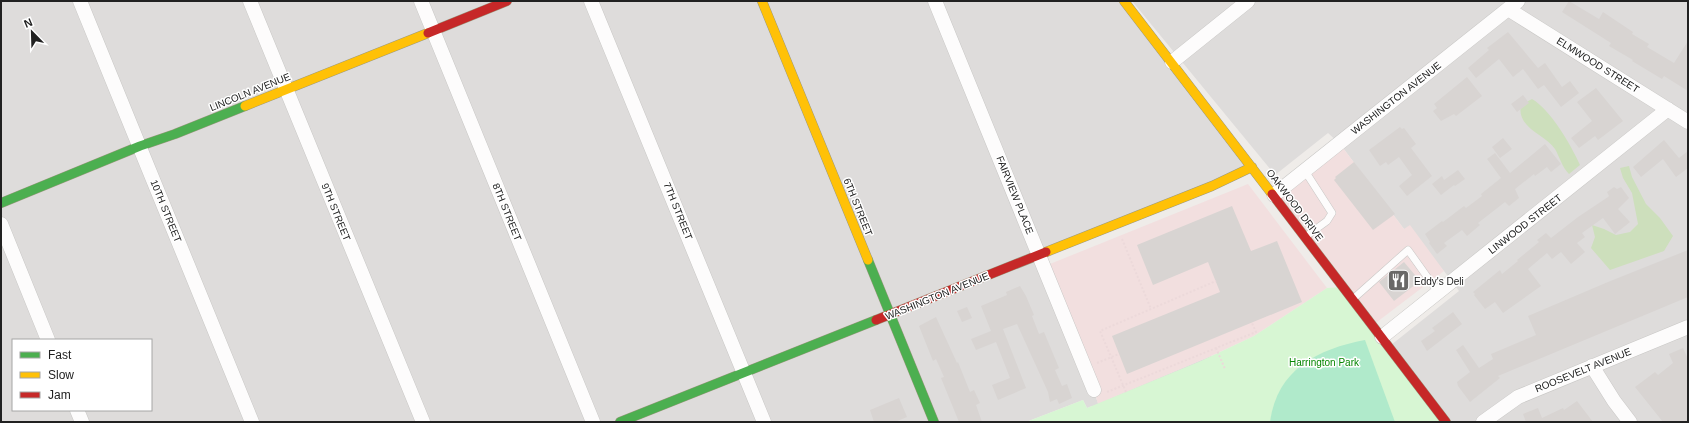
<svg xmlns="http://www.w3.org/2000/svg" width="1689" height="423" viewBox="0 0 1689 423" font-family="Helvetica,sans-serif">
<rect width="100%" height="100%" fill="#efece9"/>
<path fill="#dedcdb" fill-rule="evenodd" d="M1,1H1124L1252,167L1040,255L1098,403L1211,356L1222,422L1092,406L1087,408L1083,400L1026,422H1ZM13,340H151V410H13Z
M1132,1H1688V422H1449L1391,345L1459,291L1444,271L1404,229L1340,144L1328,133L1275,175Z"/>
<path fill="#f2dfdf" d="M1340,144L1404,229L1410,225L1444,271L1373,325L1274,195Z
M1248,184L1327,288L1254,336L1211,356L1098,404L1094,390L1045,266Z"/>
<path fill="#cddfbc" d="M1532,99C1551,110 1571,145 1580,165L1569,174C1562,167 1560,158 1555,149C1545,134 1516,128 1521,105Z
M1629,166L1632,177L1646,204L1660,218L1673,236L1664,251L1610,270L1591,248L1595,237L1592,225L1604,229L1616,235L1630,232L1638,224L1632,193L1623,178L1620,168Z"/>
<path fill="#d7f6d3" d="M1343,287L1446,422H1026L1083,400L1087,408L1201,361L1254,336L1327,288Z"/>
<path fill="#b0eacb" d="M1365,340L1395,422H1270C1277,369 1318,349 1365,340Z"/>
<path fill="#d8d4d2" d="M1569,1L1599,19L1603,12L1633,32L1632,34L1649,44L1647,47L1674,63L1688,41V91L1664,76L1662,79L1632,61L1633,60L1609,46L1611,43L1562,12Z
M1508,32L1538,68L1545,63L1562,87L1570,81L1579,93L1561,107L1544,85L1538,89L1523,69L1513,77L1499,59L1476,78L1468,68L1489,50L1487,48Z
M1467,77L1482,96L1456,116L1454,114L1441,121L1433,111L1437,108L1434,104Z
M1596,88L1623,121L1598,140L1595,136L1579,148L1571,138L1592,121L1577,102Z
M1523,95L1529,103L1517,112L1511,104Z
M1400,127L1402,129L1404,128L1416,144L1411,148L1432,176L1407,196L1399,186L1412,175L1399,157L1388,165L1386,162L1380,166L1369,150Z
M1503,138L1512,149L1500,158L1492,147Z
M1664,140L1679,158L1688,151V168L1676,177L1663,159L1641,177L1633,167Z
M1545,144L1561,164L1551,172L1547,167L1535,176L1534,174L1515,189L1519,198L1509,206L1505,202L1478,223L1480,225L1467,236L1462,230L1444,243L1447,246L1437,254L1429,243L1430,242L1425,234L1442,221L1443,222L1464,206L1466,208L1482,196L1481,194L1501,178L1487,159L1495,153L1510,173Z
M1354,162L1395,214L1373,230L1334,180L1336,178L1335,177Z
M1458,170L1465,179L1455,186L1454,185L1441,195L1432,184L1442,176L1444,180Z
M1614,187L1617,189L1621,187L1629,198L1618,209L1630,222L1615,234L1603,218L1582,233L1585,237L1577,243L1585,252L1571,264L1561,252L1552,259L1547,253L1528,269L1541,286L1503,313L1495,302L1485,309L1474,295L1475,294L1473,292L1500,270L1502,274L1518,261L1517,260L1539,242L1537,240L1546,233L1551,238L1578,217L1608,197L1609,196L1607,192Z
M1232,206L1251,251L1277,241L1302,302L1127,374L1112,336L1220,292L1208,262L1153,285L1137,245Z
M1688,250V297L1498,376L1500,378L1470,402L1458,386L1457,382L1470,372L1456,350L1463,345L1479,368L1493,359L1491,354L1536,335L1528,316L1608,282Z
M1404,262L1420,281L1394,301L1379,282Z
M1020,286L1026,296L1034,315L1032,316L1039,334L1044,332L1059,368L1055,370L1062,386L1067,384L1072,398L1059,404L1057,399L1050,402L1048,392L1017,324L1003,329L1026,388L998,400L992,385L1010,378L996,342L976,350L971,339L991,331L981,306L1007,295L1006,292Z
M967,307L972,318L962,322L957,311Z
M1453,312L1462,324L1427,351L1421,341L1435,331L1432,328Z
M936,317L957,363L958,362L970,392L974,390L980,403L976,405L982,422H959L941,378L944,377L936,359L933,361L919,326Z
M1683,348L1688,359V422H1663L1635,387L1655,372L1658,375L1673,363L1669,354Z
M899,398L907,417L895,422H874L870,410Z
M1577,401L1593,422H1526L1523,414L1538,408L1542,418L1563,408L1564,410Z"/>
<g fill="none" stroke-linecap="round" stroke-linejoin="round">
<defs>
<path id="lane" d="M1305,237L1327,221L1332,213L1305,171
M1353,299L1408,250L1438,292"/>
<path id="street" d="M80,1L252,422
M250,1L423,422
M421,1L593,422
M591,1L764,422
M935,1L1094,390
M1508,9L1688,122
M1172,62L1248,1
M1274,195L1518,1
M1,224L48,340
M1382,337L1668,109
M1592,366L1614,401L1630,422
M77,410L82,422
M1483,422L1518,397L1688,327"/>
<path id="fast" d="M1,203L140,146L175,134L245,106
M868,260L934,422
M620,422L876,320"/>
<path id="slow" d="M762,1L868,260
M1124,1L1272,194
M245,106L428,33
M1046,252L1212,186L1252,167"/>
<path id="jam" d="M428,33L507,1
M1272,194L1446,422
M876,320L1046,252"/>
</defs>
<use href="#lane" stroke="#c8c7c5" stroke-width="8"/>
<use href="#street" stroke="#c8c7c5" stroke-width="15"/>
<use href="#fast" stroke="#9b997f" stroke-width="10"/>
<use href="#slow" stroke="#9b997f" stroke-width="10"/>
<use href="#jam" stroke="#9b997f" stroke-width="10"/>
<path stroke="#ecd9da" stroke-width="2" stroke-dasharray="2 2" stroke-linecap="butt" d="M1122,239L1151,309
M1216,348L1225,369
M1097,363L1119,354
M1107,392L1256,332L1252,323
M1126,392L1100,331L1216,281"/>
<use href="#lane" stroke="#fdfcfc" stroke-width="7"/>
<use href="#street" stroke="#fdfcfc" stroke-width="14"/>
<use href="#fast" stroke="#4caf50" stroke-width="9"/>
<use href="#slow" stroke="#ffc107" stroke-width="9"/>
<use href="#jam" stroke="#c62828" stroke-width="9"/>
</g>
<defs>
<symbol id="restaurant-square" viewBox="-11 -11 22 22"><rect x="-9" y="-9" width="18" height="18" rx="4" fill="#696867" stroke="#fff"/><path d="M-5-6h1v4h1v-4h1v4h1v-4h1v5L-1.5 .5V6h-2V.5L-5-1ZM5-6V6H3V1.5H1.5Q1.5-4 5-6Z" fill="#fff"/></symbol>
</defs>
<g fill-rule="evenodd">
<use href="#restaurant-square" x="1386" y="268" width="25" height="25"/>
</g>
<g text-anchor="middle" dominant-baseline="central" stroke-width="3" stroke-linejoin="round" paint-order="stroke">
<g font-size="10" fill="#212121" stroke="#fff">
<text transform="translate(1598 65) rotate(32)">ELMWOOD STREET</text>
<text transform="translate(250 92) rotate(-22)">LINCOLN AVENUE</text>
<text transform="translate(1396 98) rotate(-38)">WASHINGTON AVENUE</text>
<text transform="translate(1015 195) rotate(68)">FAIRVIEW PLACE</text>
<text transform="translate(1295 205) rotate(53)">OAKWOOD DRIVE</text>
<text transform="translate(858 207) rotate(68)">6TH STREET</text>
<text transform="translate(166 211) rotate(68)">10TH STREET</text>
<text transform="translate(678 211) rotate(68)">7TH STREET</text>
<text transform="translate(336 212) rotate(68)">9TH STREET</text>
<text transform="translate(507 212) rotate(68)">8TH STREET</text>
<text transform="translate(1525 224) rotate(-38)">LINWOOD STREET</text>
<text transform="translate(937 296) rotate(-22)">WASHINGTON AVENUE</text>
<text transform="translate(1583 370) rotate(-22)">ROOSEVELT AVENUE</text>
</g>
<g font-size="10" fill="#212121" stroke="#fff" text-anchor="start">
<text x="1414" y="281">Eddy's Deli</text>
</g>
<g font-size="10" fill="#068702" stroke="#fff">
<text x="1324" y="362">Harrington Park</text>
</g>
</g>
<rect width="1689" height="423" fill="none" stroke="#212121" stroke-width="4"/>
<rect x="12" y="339" width="140" height="72" fill="#ffffff" stroke="#a6a6a6"/>
<rect x="20" y="352" width="20" height="6" fill="#4caf50" stroke="#a6a6a6"/>
<text x="48" y="359" font-size="12" fill="#212121">Fast</text>
<rect x="20" y="372" width="20" height="6" fill="#ffc107" stroke="#a6a6a6"/>
<text x="48" y="379" font-size="12" fill="#212121">Slow</text>
<rect x="20" y="392" width="20" height="6" fill="#c62828" stroke="#a6a6a6"/>
<text x="48" y="399" font-size="12" fill="#212121">Jam</text>
<g transform="translate(32 32) rotate(337)" stroke="#ffffff" stroke-width="3" paint-order="stroke">
<path d="M0-3L7 15L0 10L-7 15Z" fill="#212121"/>
<text y="-6" font-size="11" font-weight="bold" text-anchor="middle" fill="#212121">N</text>
</g>
</svg>
